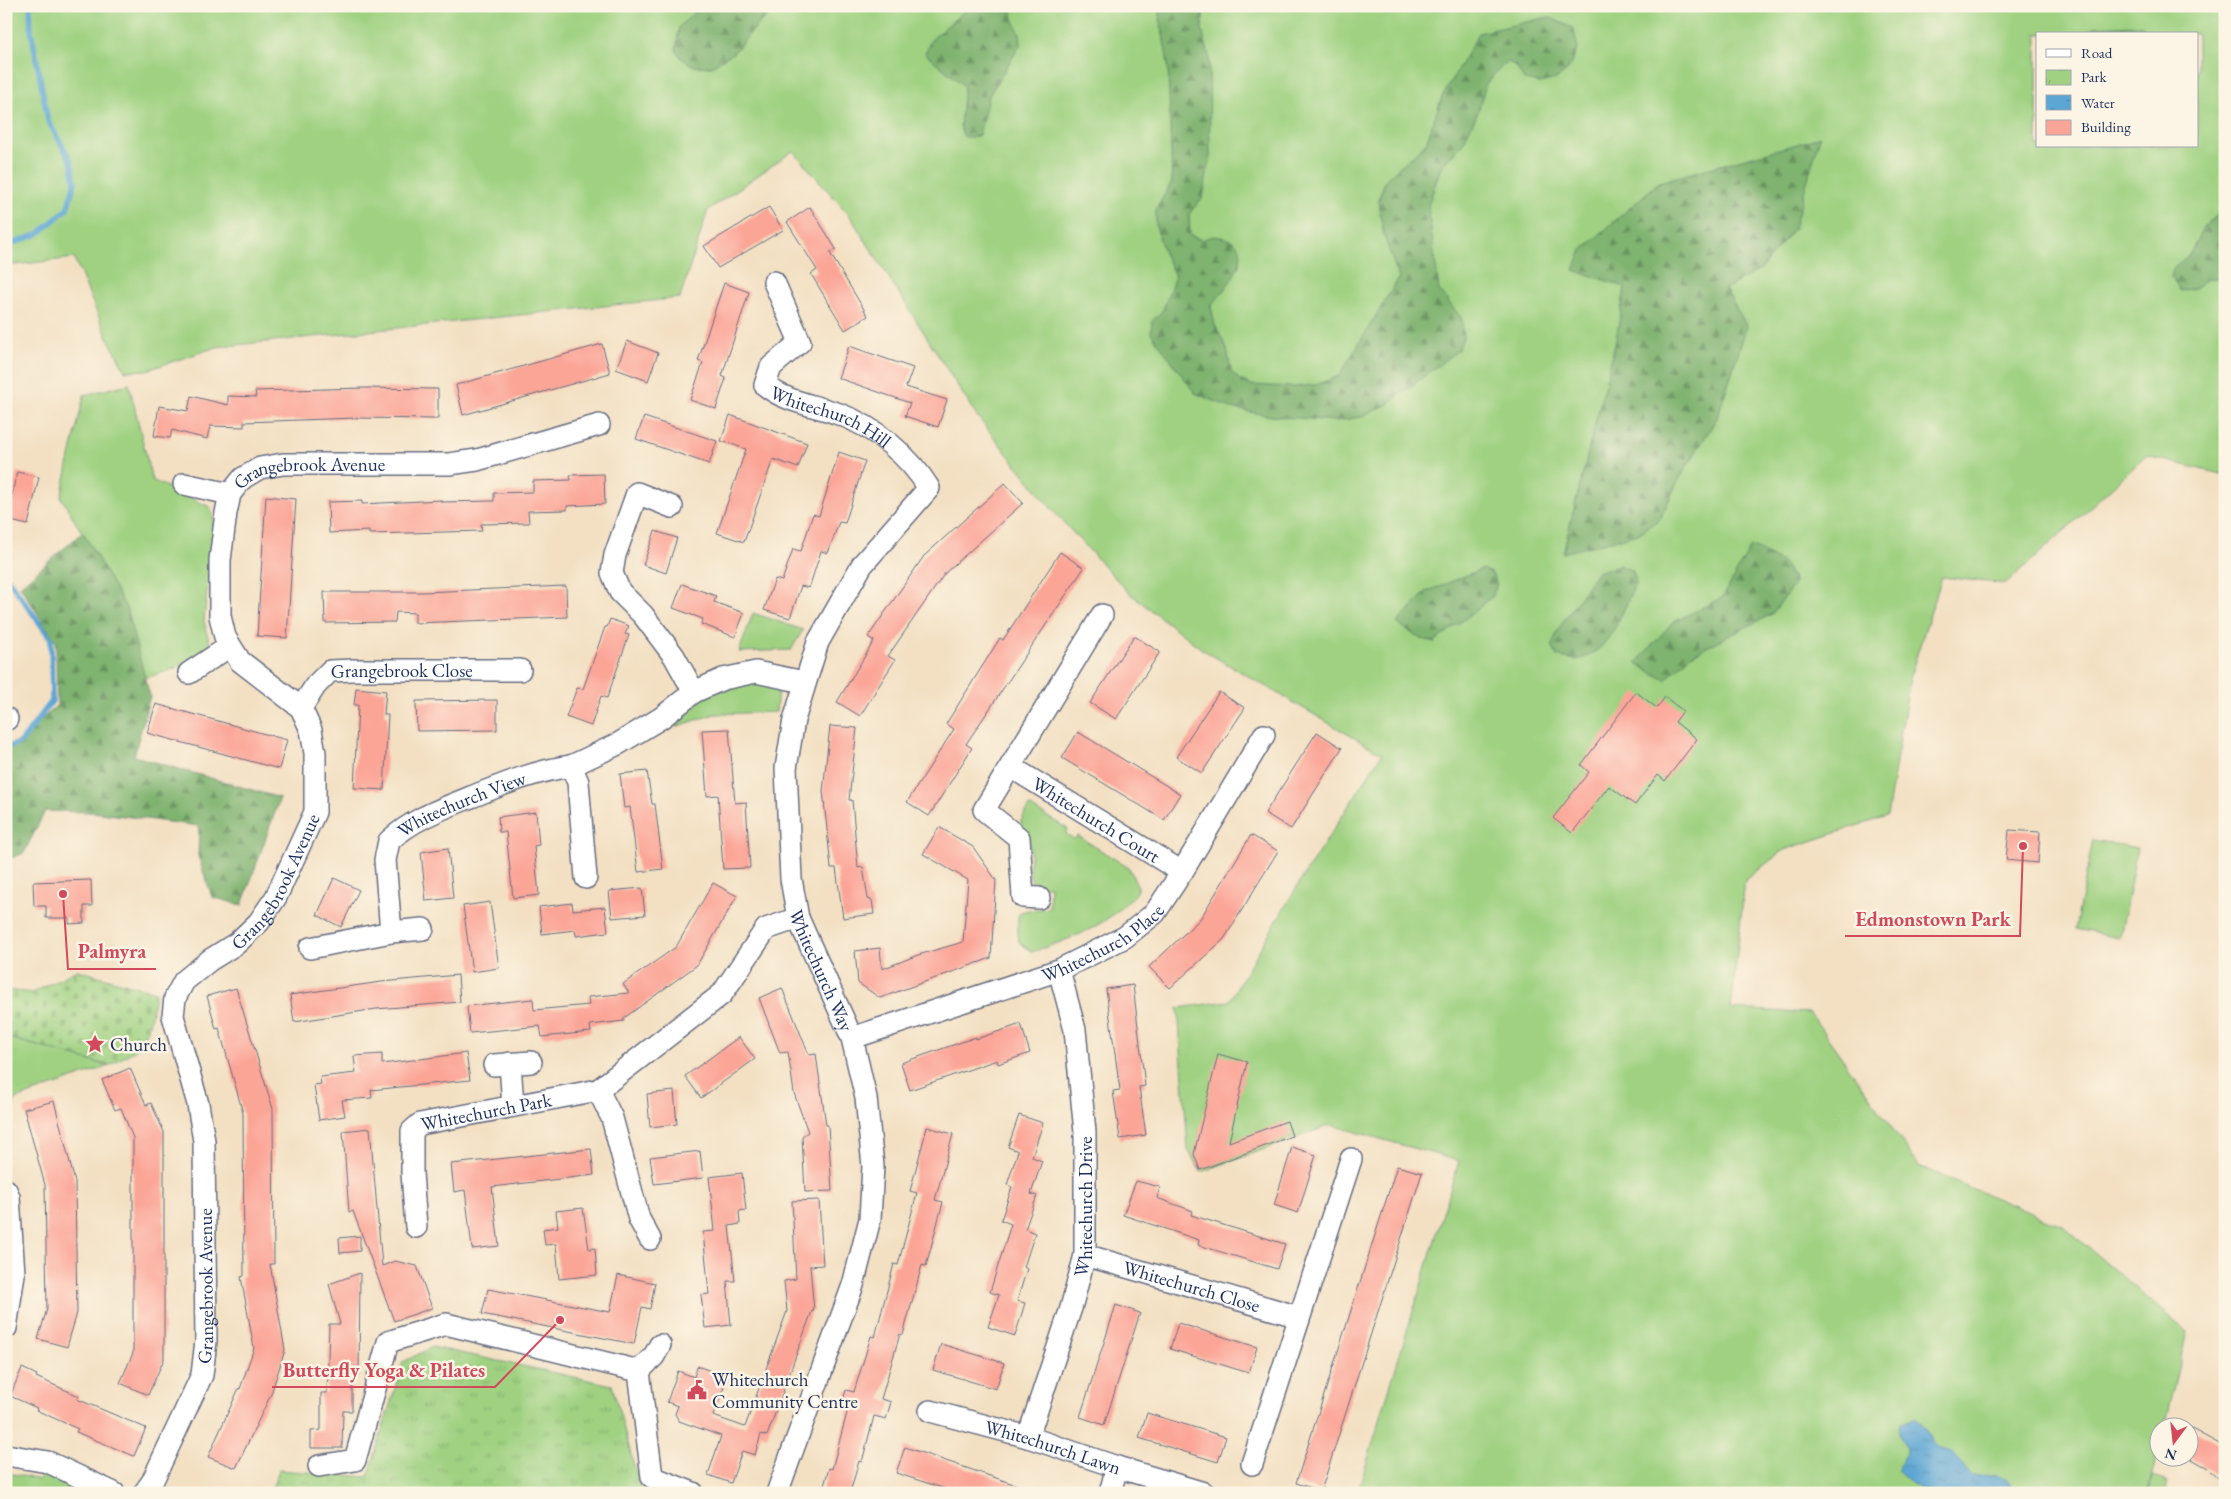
<svg xmlns="http://www.w3.org/2000/svg" width="2231" height="1499" viewBox="0 0 2231 1499" font-family="'EB Garamond',serif">
<defs>
<pattern id="forest-firs" width="22" height="20" patternUnits="userSpaceOnUse" patternTransform="scale(1.25)"><rect width="22" height="20" fill="#7fb36f"/><path d="M5 1l3.5 6h-7zM16 11l3.5 6h-7z" fill="#67925e"/></pattern>
<pattern id="cemetery-stones" width="16" height="16" patternUnits="userSpaceOnUse" patternTransform="scale(1.25)"><rect width="16" height="16" fill="#9fd181"/><path d="M2 7V4a2 2 0 0 1 4 0v3zM10 15v-3a2 2 0 0 1 4 0v3z" fill="#88b472"/></pattern>
<pattern id="park-tufts" width="24" height="20" patternUnits="userSpaceOnUse" patternTransform="scale(1.25)"><rect width="24" height="20" fill="#9fd181"/><path d="M3 7l-1-3M5 7V3M7 7l1-3M15 17l-1-3M17 17v-4M19 17l1-3" fill="none" stroke="#88b472"/></pattern>
<pattern id="water-ripples" width="26" height="14" patternUnits="userSpaceOnUse" patternTransform="scale(1.25)"><rect width="26" height="14" fill="#5ca6d4"/><path d="M2 4q2-2 4 0t4 0M15 11q2-2 4 0t4 0" fill="none" stroke="#4b88af"/></pattern>
</defs>
<rect width="100%" height="100%" fill="#fcf5e5"/>
<filter id="ink" filterUnits="userSpaceOnUse"><feTurbulence type="fractalNoise" baseFrequency=".02" numOctaves="2"/><feDisplacementMap in="SourceGraphic" scale="10" xChannelSelector="R" yChannelSelector="G"/><feConvolveMatrix kernelMatrix="1 2 1 2 8 2 1 2 1" color-interpolation-filters="sRGB"/></filter>
<filter id="wash" filterUnits="userSpaceOnUse"><feTurbulence type="fractalNoise" baseFrequency=".0096" numOctaves="4" result="noise"/><feDisplacementMap in="SourceGraphic" scale="20" xChannelSelector="R" yChannelSelector="G"/><feGaussianBlur stdDeviation="1.12" result="paint"/><feColorMatrix in="noise" values="0 0 0 0 0 0 0 0 0 0 0 0 0 0 0 0 0 1.4 0 .05"/><feComposite in="paint" operator="in"/></filter>
<g filter="url(#wash)">
<rect width="100%" height="100%" fill="#f3e0c3"/>
<path fill="#9fd181" stroke="#5d8070" fill-rule="evenodd" d="M6,6H2225V475L2146,456L2006,584L1942,577L1911,673L1887,816L1784,850L1745,880L1731,1009L1810,1013L1919,1166L2064,1227L2187,1332L2164,1426H2158V1449L2148,1493H1373L1359,1488L1459,1161L1331,1125L1201,1172L1188,1150L1178,1008L1229,1001L1301,880L1382,754L1203,650L1129,593L1055,513L976,415L850,216L793,151L708,210L680,298L217,347L147,370L125,371L106,334L74,258L6,266ZM2037,34H2197V146H2037Z
M129,384L152,480L210,507L214,521L204,621L210,645C193,665 169,671 144,678L126,608L61,497L84,395Z
M753,613L803,630L791,650L739,652Z
M769,682L778,688L776,712L715,714L675,727L672,719L705,696L738,684Z
M1029,806L1068,829L1066,834L1074,839L1078,836L1129,868L1138,887C1136,895 1130,899 1124,905C1097,931 1066,940 1032,952L1019,942C1015,905 1017,912 1049,908L1050,886H1035C1021,871 1040,845 1021,826V821Z
M2093,840L2137,848L2120,938L2075,929Z
M6,1037L109,1066L16,1099L6,1124Z
M42,1473L81,1493H6V1476L13,1474L40,1480Z"/>
<path fill="url(#forest-firs)" stroke="#4d7166" d="M701,6H781L762,20L734,52L710,67L694,66L681,58L676,50L679,27Z
M970,6H1012L1013,19L1020,34L1021,44L988,97L979,135L971,138L963,136L960,126L964,86L925,53L931,40Z
M1158,6H1204L1202,30L1209,56L1210,158L1203,197L1189,214L1190,235L1202,240C1212,235 1218,236 1228,239C1261,252 1221,292 1211,307L1215,325L1227,349L1231,371L1240,380L1252,385L1291,387L1315,385L1339,376L1399,278L1384,236L1378,202L1385,180L1426,143L1442,97L1479,33L1548,17L1573,28L1578,48L1568,70L1556,79L1540,83L1524,80L1516,66L1508,62L1502,66L1486,84L1478,112L1463,143L1441,167L1428,206L1439,290L1462,319L1463,338L1458,350L1388,404L1362,417L1336,421L1271,416L1231,408L1195,393L1151,333L1152,321L1163,310L1175,276L1164,253L1156,226V209L1172,182L1168,64Z
M2142,25L2148,34H2085L2093,27Z
M1820,136L1794,228L1760,270L1725,289L1747,326L1717,418L1678,481L1660,519L1638,534L1563,553L1616,340L1625,287L1574,270L1582,250L1659,182L1808,141Z
M2225,209V277L2207,279L2196,288L2180,291L2171,277L2174,267L2190,254L2204,226Z
M83,532L126,608L150,696L134,756L280,798L242,905L212,897L198,856L199,826L93,812L45,811L24,853L6,860V753L57,705L56,642L20,586Z
M1751,546L1784,563L1795,583L1772,614L1691,655L1665,680L1636,663L1672,623L1723,597Z
M1619,565L1633,571L1636,582C1623,609 1611,654 1576,660C1571,660 1563,657 1557,656L1552,645L1559,628L1597,572Z
M1482,569L1492,573L1497,585L1492,597L1479,608L1434,642L1421,639L1397,623L1426,592Z"/>
<path fill="url(#cemetery-stones)" stroke="#5d8070" d="M77,970L156,992L148,1030L135,1050L109,1066L6,1037V990L32,993Z"/>
<path fill="url(#park-tufts)" stroke="#5d8070" d="M432,1347L612,1385L641,1491L646,1493H270L279,1470L368,1477L403,1362Z
M2152,1477L2168,1482L2165,1493H2149Z"/>
<path fill="url(#water-ripples)" stroke="#3c6a99" d="M1915,1418C1925,1425 1927,1435 1934,1444C1939,1451 1944,1449 1951,1452C1960,1456 1964,1471 1972,1477C1993,1478 2005,1468 2014,1493H1947L1922,1490L1910,1483L1899,1471C1899,1463 1905,1457 1905,1451C1905,1440 1896,1438 1900,1424Z"/>
<g fill="none" stroke-linecap="round" stroke-linejoin="round">
<path stroke="#5ca6d4" stroke-width="5.5" d="M6,246L38,234L67,209L75,182L71,161L48,121L31,30L30,6
M6,576L51,639L52,701L21,742L6,748"/>
</g>
<g id="blocks">
<path fill="#fba597" d="M769,207L783,230L718,268L704,246Z
M810,207L836,249L830,253L868,316L845,330L811,274L817,270L787,222Z
M724,283L749,292L722,376L726,378L716,409L690,400L703,363L698,361Z
M627,341L658,353L648,381L616,369Z
M602,344L610,373L463,415L456,385Z
M849,346L913,368L906,387L947,400L938,427L905,416L910,403L838,378Z
M364,388L438,389V419L356,418L244,422V427L210,426L207,439L172,430L170,438L154,436L159,406L188,411L191,396L228,405V396L256,397L255,391Z
M730,415L807,443L798,468L773,459L744,542L717,533L746,449L721,441Z
M644,417L717,441L709,464L636,439Z
M839,452L865,461L845,523L839,522L828,553L821,551L809,588L801,586L790,618L764,610L775,579L782,581L793,549L801,551L813,514L819,516Z
M17,472L39,477L28,525L6,520Z
M604,474L605,504L567,506V510L528,511L529,523L481,524L482,531L369,534V531L329,533L328,502L362,501V504L441,500V502L494,501V493L533,492V481L571,480L570,475Z
M1005,483L1023,503L945,573L888,656L895,660L860,716L837,702L874,641L868,637L924,556Z
M266,496L296,499L287,638L257,636Z
M655,531L677,538L666,573L643,565Z
M1060,552L1084,568L966,744L972,748L929,816L907,802L954,729L946,724L1000,638L1003,640Z
M682,584L716,596L714,602L744,613L735,637L701,624L703,619L673,608Z
M566,586L567,617L415,623V613L396,612L395,622L325,623L324,592H423Z
M610,619L629,626L625,634L629,635L607,698L601,696L591,726L566,717L577,688L583,689L605,627H607Z
M1134,636L1160,652L1116,719L1090,703Z
M356,688L386,691L384,715H388L384,790L354,788L358,705H354Z
M1219,692L1245,708L1202,773L1176,757Z
M1636,692L1657,708L1665,697L1683,711L1675,722L1697,739L1665,781L1658,775L1635,805L1609,786L1572,833L1553,818L1589,772L1581,765Z
M497,700V730L417,731L416,701Z
M156,704L287,740L279,769L147,733Z
M830,726L857,728L849,800H852L858,868L863,867L868,899L872,900L874,914L843,918L836,868H831L823,791Z
M729,729L735,803L746,802L750,868L723,869L718,795L707,796L702,730Z
M1078,732L1180,794L1164,820L1062,758Z
M1317,732L1342,748L1291,829L1265,813Z
M647,771L652,804H655L663,869L638,872L630,807L624,808L620,774Z
M536,812L539,845L534,846L539,895L513,898L506,832H499L498,817Z
M939,827L973,847L996,880L991,958L880,998L858,983L855,951L880,948L882,969L918,955L963,942L968,880L923,854Z
M2009,830L2040,832L2038,863L2006,860Z
M1251,835L1278,851L1224,939L1170,988L1149,967L1200,919Z
M448,848L453,898L426,901L421,852Z
M334,878L359,890L341,927L317,915Z
M91,880L92,906H84V923L69,924V918H46V906H34L33,882Z
M713,883L737,896L697,965L624,1018V1021L590,1025L591,1032L542,1037L540,1026L470,1033L467,1006L533,999L534,1010L589,1005L588,997L629,993L623,984L676,947Z
M642,888L645,915L612,918L609,891Z
M490,902L499,968L472,972L463,906Z
M572,903L573,910L605,907L608,932L576,936L575,930L542,934L539,907Z
M458,975L460,1002L376,1009L294,1022L290,995L381,982Z
M1133,985L1145,1086L1139,1087L1146,1135L1120,1139L1113,1091L1120,1090L1106,989Z
M236,988L273,1109L274,1264H270L285,1350L271,1394L236,1468L208,1457L239,1388L240,1389L254,1348L241,1277L244,1276L243,1113L219,1028L216,1029L207,996Z
M782,988L809,1055L816,1054L826,1125H828L832,1191L805,1192L802,1136L808,1132L794,1093L788,1052L780,1053L759,998Z
M1021,1024L1030,1053L998,1064L997,1060L910,1090L901,1063L976,1037V1039Z
M739,1037L755,1059L701,1098L685,1076Z
M466,1053L470,1080L371,1090L372,1098L342,1100L345,1116L319,1120L314,1085L321,1084L320,1077L356,1073L354,1056L382,1054V1064Z
M1218,1054L1247,1062L1229,1142L1287,1121L1292,1136L1200,1170L1194,1154Z
M130,1068L146,1105L151,1103L164,1132V1359L148,1395L120,1383L133,1353V1138L121,1108L115,1110L102,1080Z
M674,1091L677,1124L650,1127L647,1094Z
M54,1101L75,1182L77,1313L67,1347L38,1339L47,1309L45,1185L24,1109Z
M1019,1115L1043,1123L1032,1157L1042,1161L1031,1194L1037,1196L1025,1229L1035,1233L1024,1267L1027,1269L1017,1301L1025,1303L1015,1336L988,1327L999,1295L990,1292L1011,1224L1001,1220L1012,1187L1007,1185L1018,1151L1008,1147Z
M927,1127L953,1134L935,1200L943,1202L926,1266L922,1265L903,1335L900,1334L881,1399L891,1402L886,1419L874,1416L862,1462L859,1461L850,1493H822L829,1468L832,1469L848,1409L841,1407L846,1390L854,1392L871,1336L875,1337L894,1264L898,1265L917,1193L910,1191Z
M370,1128L382,1266L395,1261L417,1266L432,1308L394,1321L353,1211L349,1212L348,1199L343,1131Z
M1292,1147L1316,1155L1298,1213L1274,1205Z
M591,1149L594,1175L492,1187L499,1246L472,1249L465,1190L454,1192L451,1164Z
M700,1151L703,1178L654,1184L650,1157Z
M1397,1166L1422,1173L1321,1491L1296,1483Z
M742,1173L746,1210L739,1211L740,1224L729,1226L735,1281H727L731,1325L705,1328L701,1295L709,1294L703,1232L715,1231L709,1177Z
M1136,1181L1160,1187L1157,1198L1193,1211L1191,1215L1285,1244L1277,1269L1198,1245L1199,1240L1123,1215Z
M819,1200L823,1265L810,1266L814,1311H812L767,1436L761,1434L755,1455L742,1451L731,1483L708,1475L721,1436L679,1421L675,1414L678,1406L667,1402L678,1371L694,1377L697,1366L728,1377L713,1416L745,1427L787,1311L784,1281L796,1279L792,1201Z
M583,1208L589,1249L595,1248L597,1275L559,1279L556,1244L545,1245L543,1229L558,1227L556,1211Z
M360,1236V1251L340,1253L339,1238Z
M360,1273L359,1375H352V1411H343L342,1448H311V1431L321,1430V1393H327L329,1324H340L329,1284Z
M618,1275L655,1283L650,1309L642,1307L634,1344L482,1314L488,1289L610,1312Z
M1116,1305L1140,1313L1104,1425L1080,1417Z
M1178,1323L1257,1347L1249,1373L1170,1349Z
M941,1344L1004,1363L996,1389L933,1370Z
M22,1368L37,1375L36,1377L79,1396L77,1399L146,1428L134,1456L76,1432L78,1429L36,1410L37,1408L10,1396Z
M1147,1413L1226,1437L1218,1462L1139,1438Z
M2188,1427L2225,1447V1483L2208,1468L2188,1457Z
M905,1447L1034,1491V1493H958L896,1473Z"/>
</g>
</g>
<g filter="url(#ink)">
<use href="#blocks" fill-opacity="0" stroke="#676d81" stroke-width="1"/>
<g fill="none" stroke-linecap="round" stroke-linejoin="round">
<defs>
<g id="street">
<path id="s1" d="M774,282L800,342L771,367L765,385C785,402 814,405 839,414C875,427 909,456 929,488L862,565L818,642L794,720L786,768L791,879L798,918L852,1038L866,1098L873,1166L870,1219L853,1285L777,1493"/>
<path d="M184,484L230,494"/>
<path d="M672,507L637,493L615,555L612,573L620,592L643,615L674,656L694,692"/>
<path d="M189,673L230,646"/>
<path id="s2" d="M301,708L316,685L330,671L353,670H520"/>
<path d="M6,719H7"/>
<path id="s3" d="M1011,767L1182,872"/>
<path d="M586,878L578,782L571,766L618,744L661,718L694,692L723,679L756,672L804,682"/>
<path d="M1039,898L1023,897L1019,838L984,810L1102,615"/>
<path id="s4" d="M423,929L391,932L385,860L389,841C413,819 441,809 471,797C504,784 535,771 571,766"/>
<path d="M310,948L391,932"/>
<path id="s5" d="M852,1038L1059,970L1125,937L1155,913L1182,872L1264,735"/>
<path d="M510,1063L513,1106"/>
<path d="M494,1065L531,1062"/>
<path d="M598,1090L612,1118L639,1219L650,1239"/>
<path d="M6,1190L9,1197L14,1274L6,1328"/>
<path id="s6" d="M416,1227L412,1173V1131L420,1124L598,1090L722,994L766,929L798,918"/>
<path id="s7" d="M1085,1255L1299,1317"/>
<path d="M639,1371L654,1356L660,1345"/>
<path id="s8" d="M930,1411L1028,1437L1117,1467L1204,1493"/>
<path id="s9" d="M1028,1437L1071,1308L1085,1255V1132L1075,1030L1059,970"/>
<path d="M6,1455L48,1462L114,1493"/>
<path d="M1252,1464L1351,1159"/>
<path d="M319,1466L355,1460L388,1342L446,1324L639,1371L652,1477L693,1493"/>
<path id="s10" d="M144,1493L152,1482L202,1375L206,1341L204,1141L198,1104L173,1016L175,998L184,981L210,960L237,943L259,922L276,897L315,812V753L311,730L301,708L240,661L225,637L220,616V560L226,513L230,494L243,478L260,468L283,464H449L477,460L599,425"/>
<path d="M1110,1493L1117,1467"/>
</g>
</defs>
<use href="#street" stroke="#676d81" stroke-width="24"/>
<use href="#street" stroke="#fff" stroke-width="21"/>
</g>
</g>
<defs>
<symbol id="sight-bare" viewBox="-9 -9 18 18"><path d="M0-6L1.8-2.2L6-1.7L2.9 1.2L3.7 5.4L0 3.3L-3.7 5.4L-2.9 1.2L-6-1.7L-1.8-2.2Z" fill="#d1495b" stroke="#fcf5e5" stroke-width="2.5" paint-order="stroke"/></symbol>
<symbol id="civic-bare" viewBox="-9 -9 18 18"><path d="M-.6-6.5H3V-4.5H.6V-3L4-1V1h2V6H-6V1h2V-1L-.6-3ZM-1.2 2.5V6h2.4V2.5Z" fill="#d1495b" stroke="#fcf5e5" stroke-width="2.5" paint-order="stroke"/></symbol>
</defs>
<g fill-rule="evenodd">
<use href="#sight-bare" x="81" y="1030" width="28" height="28"/>
<use href="#civic-bare" x="683" y="1376" width="28" height="28"/>
</g>
<g text-anchor="middle" dominant-baseline="central" stroke-width="5" stroke-linejoin="round" paint-order="stroke">
<g font-size="19" fill="#1b2f5e" stroke="#fcf5e5">
<text stroke="none"><textPath href="#s1" startOffset="196">Whitechurch Hill</textPath></text>
<text stroke="none"><textPath href="#s10" startOffset="1196">Grangebrook Avenue</textPath></text>
<text stroke="none"><textPath href="#s2" startOffset="119">Grangebrook Close</textPath></text>
<text stroke="none"><textPath href="#s4" startOffset="206">Whitechurch View</textPath></text>
<text stroke="none"><textPath href="#s3" startOffset="100">Whitechurch Court</textPath></text>
<text stroke="none"><textPath href="#s10" startOffset="671">Grangebrook Avenue</textPath></text>
<text stroke="none"><textPath href="#s5" startOffset="269">Whitechurch Place</textPath></text>
<text stroke="none"><textPath href="#s1" startOffset="850">Whitechurch Way</textPath></text>
<text stroke="none"><textPath href="#s6" startOffset="174">Whitechurch Park</textPath></text>
<text stroke="none"><textPath href="#s9" startOffset="239">Whitechurch Drive</textPath></text>
<text stroke="none"><textPath href="#s10" startOffset="221">Grangebrook Avenue</textPath></text>
<text stroke="none"><textPath href="#s7" startOffset="111">Whitechurch Close</textPath></text>
<text stroke="none"><textPath href="#s8" startOffset="128">Whitechurch Lawn</textPath></text>
</g>
<g font-size="19" fill="#1b2f5e" stroke="#fcf5e5" text-anchor="start">
<text x="110" y="1044">Church</text>
<text x="712" y="1379">Whitechurch<tspan x="712" dy="22">Community Centre</tspan></text>
</g>
</g>
<path fill="none" stroke="#d1495b" stroke-width="2" d="M2023 846L2020 936H1845M63 894L68 969H156M560 1320L495 1387H272"/>
<g fill="#d1495b" stroke="#fcf5e5" stroke-width="2">
<circle cx="2023" cy="846" r="5"/>
<circle cx="63" cy="894" r="5"/>
<circle cx="560" cy="1320" r="5"/>
</g>
<g font-size="20" text-anchor="middle" font-weight="bold" fill="#d1495b" stroke="#fcf5e5" stroke-width="5" stroke-linejoin="round" paint-order="stroke">
<text x="1933" y="926">Edmonstown Park</text>
<text x="112" y="958">Palmyra</text>
<text x="384" y="1377">Butterfly Yoga &amp; Pilates</text>
</g>
<rect width="2231" height="1499" fill="none" stroke="#fcf5e5" stroke-width="25"/>
<rect x="2036" y="32" width="162" height="115" fill="#fcf5e5" stroke="#a2a6af"/>
<rect x="2046" y="49" width="25" height="8" fill="#ffffff" stroke="#a2a6af"/>
<text x="2081" y="58" font-size="15" fill="#1b2f5e">Road</text>
<rect x="2046" y="70" width="25" height="15" fill="url(#park-tufts)" stroke="#a2a6af"/>
<text x="2081" y="82" font-size="15" fill="#1b2f5e">Park</text>
<rect x="2046" y="95" width="25" height="15" fill="url(#water-ripples)" stroke="#a2a6af"/>
<text x="2081" y="108" font-size="15" fill="#1b2f5e">Water</text>
<rect x="2046" y="120" width="25" height="15" fill="#fba597" stroke="#a2a6af"/>
<text x="2081" y="132" font-size="15" fill="#1b2f5e">Building</text>
<g transform="translate(2174 1442) rotate(195)"><circle r="24" fill="#fcf5e5" stroke="#a2a6af"/>
<path d="M0-4L9 19L0 12L-9 19Z" fill="#d1495b"/>
<text y="-8" font-size="14" font-weight="bold" text-anchor="middle" fill="#1b2f5e">N</text>
</g>
</svg>
